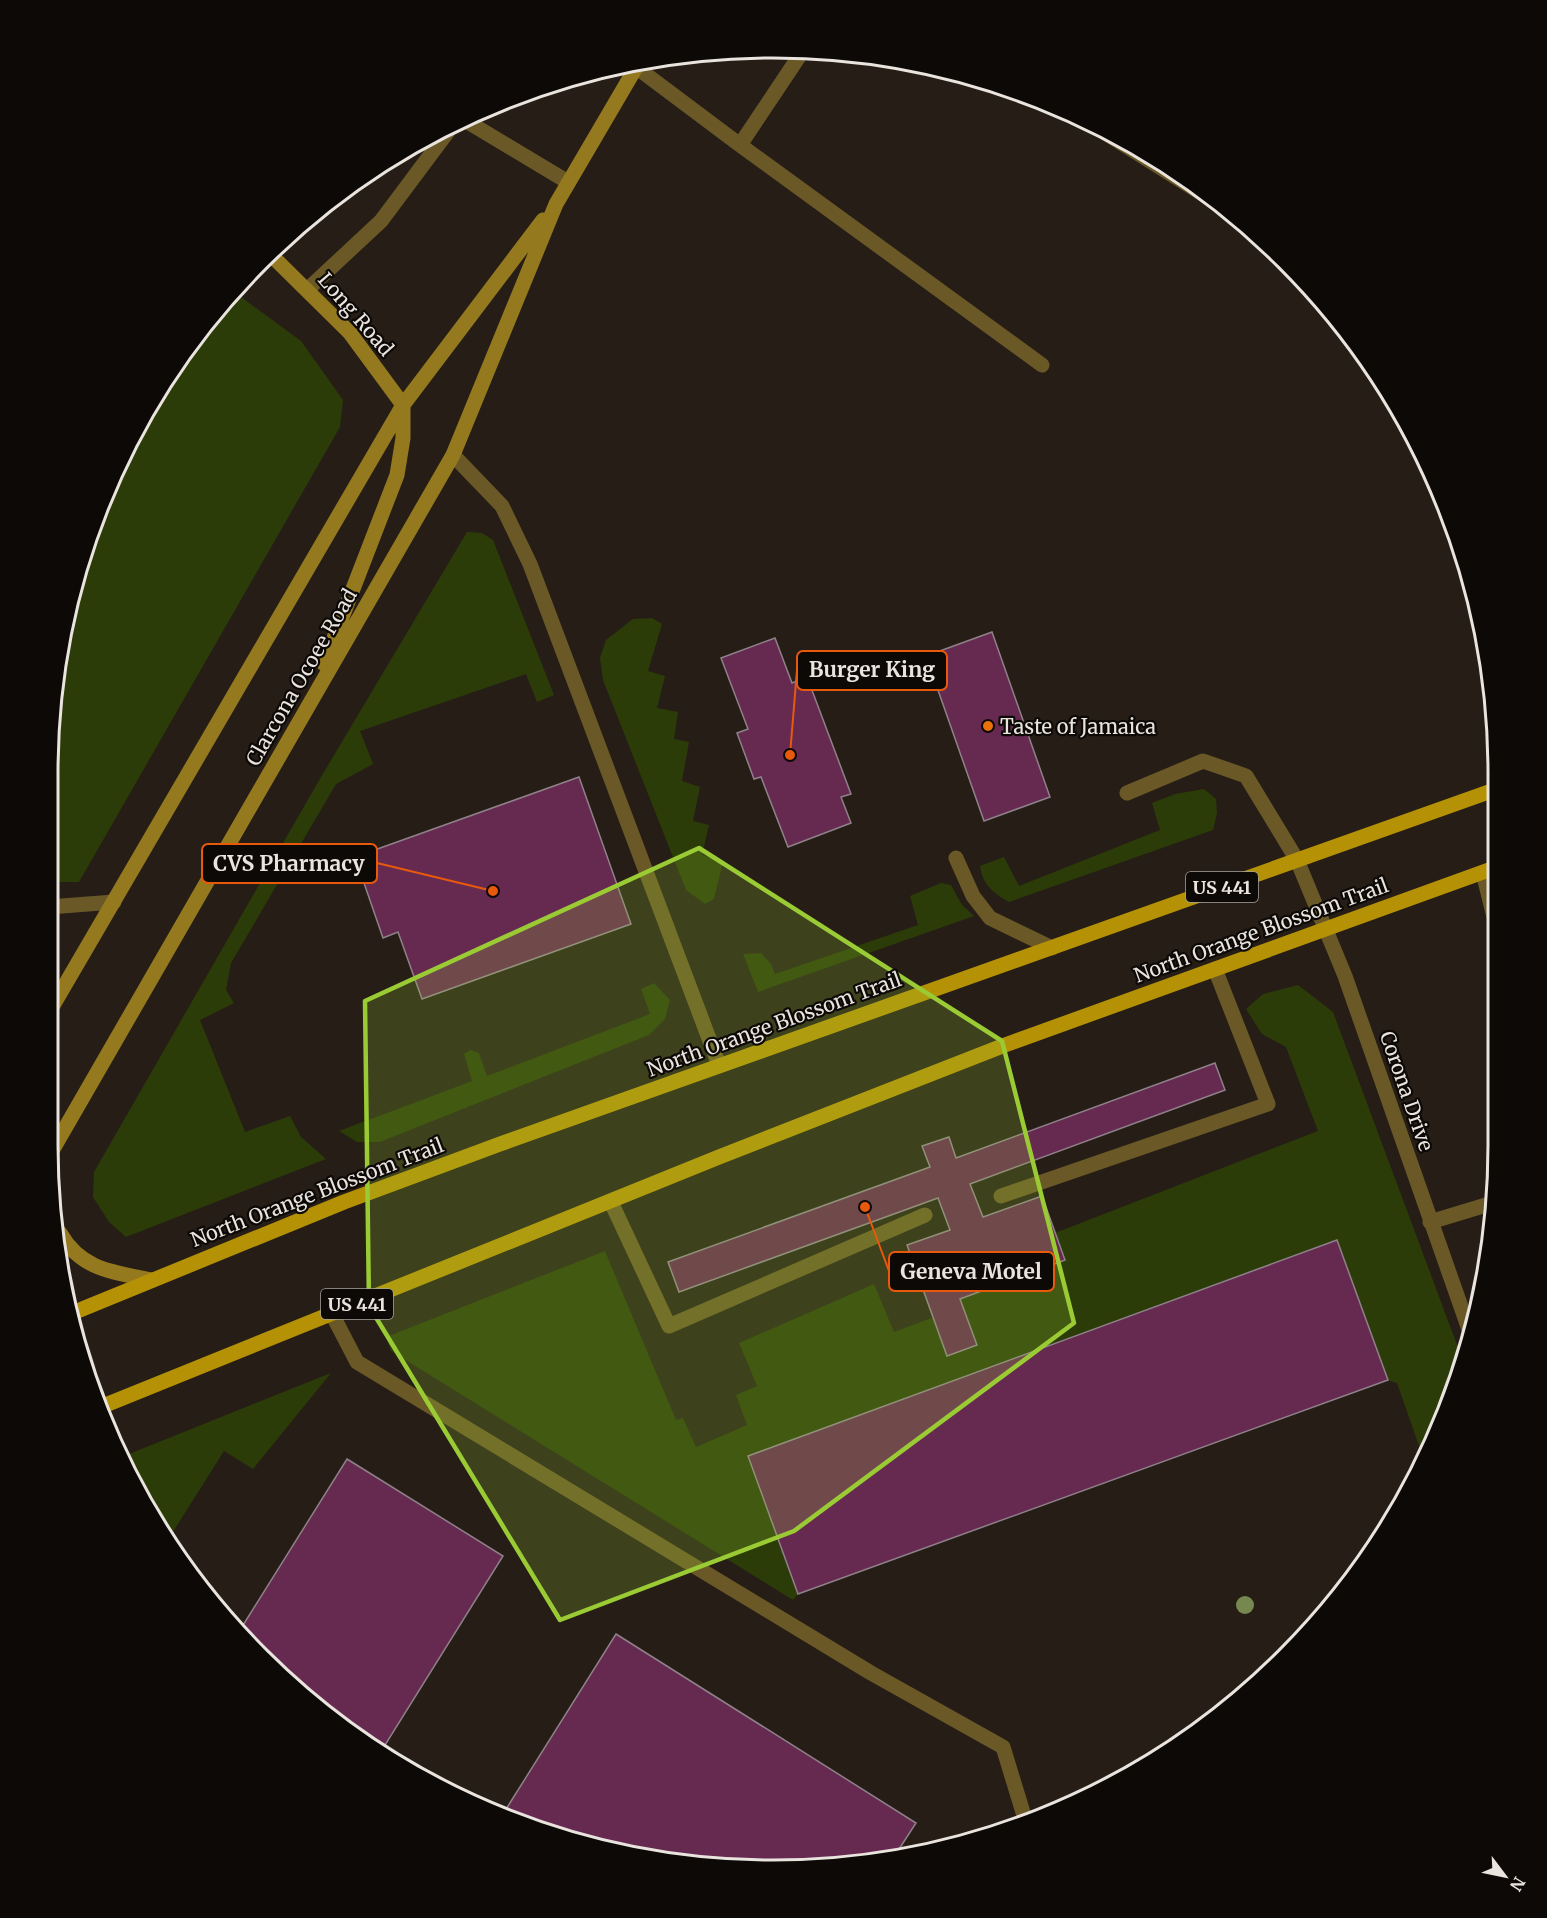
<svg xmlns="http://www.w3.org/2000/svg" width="1547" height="1918" viewBox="0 0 1547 1918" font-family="Merriweather,serif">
<rect width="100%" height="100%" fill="#261e16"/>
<path fill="#2b3c08" d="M233,291L301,341L343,400L340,427L79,882H49L50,726L62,632L103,496L145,410Z
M467,532L482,533L493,540L554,695L537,702L526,674L360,731L373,764L336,784L231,963L226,990L234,1003L200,1020L245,1132L290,1116L301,1137L326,1159L126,1237L109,1222L93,1197L94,1172L321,777Z
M652,618L662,624L648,671L665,676L657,708L678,712L674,739L689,742L682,781L700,787L693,821L709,825L702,855L723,862L714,899L705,904L686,890L603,680L600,658L606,640L633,619Z
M1204,789L1216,799L1217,813L1213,830L1009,902C993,893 983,885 980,866L1004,857L1019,886L1160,830L1152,803L1175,794Z
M941,883L951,885L962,905L974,916L758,992L743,954L761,953L771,964L775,974L918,925L910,896Z
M654,983L670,1000L665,1019L649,1035L380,1142H357L339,1131L472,1081L464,1054L470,1050L479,1053L487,1076L650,1014L641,989Z
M1298,985L1333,1012L1463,1361L1425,1463L1397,1383L1388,1380L1336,1240L748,1456L798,1594L793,1600L391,1351L386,1337L605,1251L676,1420L683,1418L696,1447L747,1425L736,1395L757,1386L739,1343L874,1284L894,1332L934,1317L947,1356L977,1345L960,1299L1064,1260L1055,1233L1318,1131L1286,1047L1262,1034L1246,1009L1263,994Z
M331,1373L253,1469L224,1451L169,1538L145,1507L124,1456Z"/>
<path fill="#662a51" stroke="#8f8189" stroke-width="1.5" d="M992,632L1050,797L984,821L926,656Z
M775,638L792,683L807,677L851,794L841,797L851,823L788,847L761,777L754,779L737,733L748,729L721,658Z
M579,777L631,924L422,999L398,932L383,938L355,857Z
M1215,1063L1225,1090L970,1184L983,1217L1042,1196L1065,1260L960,1299L977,1345L947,1356L907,1245L950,1230L938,1198L679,1292L668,1262L930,1167L922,1146L949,1137L956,1158Z
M1337,1240L1388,1380L798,1594L748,1456Z
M347,1459L503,1556L382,1750L260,1657L240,1630Z
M616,1634L916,1823L894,1857L726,1868L541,1832L503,1814Z"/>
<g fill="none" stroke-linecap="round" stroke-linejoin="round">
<path stroke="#6a5927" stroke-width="15" d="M636,67L740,145L802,52
M463,119L568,182
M740,145L1042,365
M308,289L381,221L455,122
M453,455L502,506L530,564L719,1065
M1127,793L1203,761L1246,776L1297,860
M956,858L973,896L990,918L1052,948
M1483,873L1497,929
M49,907L114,902
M1001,1196L1268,1104L1215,969
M611,1202L669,1326L925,1215
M1430,1222L1496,1202
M332,1314L357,1362L871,1673L1003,1747L1025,1819"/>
<path stroke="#6a5927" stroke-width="15" d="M1094,126L1212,200
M1297,860L1345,976L1472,1338"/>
<path stroke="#94791e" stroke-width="15" d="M271,255L350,333L403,405
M324,664L397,475L403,438V405
M48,1014L403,405L543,220
M49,1156L453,455L556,204L638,64
M60,1233C81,1270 113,1272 152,1280"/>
<path stroke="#b59105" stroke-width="15" d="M70,1314L344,1202L500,1144L1497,789
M103,1406L719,1157L1005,1045L1497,867"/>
</g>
<circle fill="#76884f" cx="1245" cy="1605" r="9"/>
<path fill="#9acb35" fill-opacity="0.2" stroke="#9acb35" stroke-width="4.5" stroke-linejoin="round" d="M699,848L1002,1041L1074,1323L794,1531L560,1620L369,1306L365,1001Z"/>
<circle fill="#e8710a" stroke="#0c0906" stroke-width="2" cx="988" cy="726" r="6"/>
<g text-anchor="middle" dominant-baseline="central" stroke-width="4.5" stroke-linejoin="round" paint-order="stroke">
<g fill="#0c0906" stroke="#a7a29e" stroke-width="1.5">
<rect x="1186" y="872" width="72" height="30" rx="4.5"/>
<rect x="321" y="1289" width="72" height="30" rx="4.5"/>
</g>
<g font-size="18" font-weight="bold" fill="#eae4df">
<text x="1222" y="887">US 441</text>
<text x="357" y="1304">US 441</text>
</g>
<g font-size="20" fill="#eae4df" stroke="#0c0906">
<text transform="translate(356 314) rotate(49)">Long Road</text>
<text transform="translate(301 677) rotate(-60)">Clarcona Ocoee Road</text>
<text transform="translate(1261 930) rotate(-20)">North Orange Blossom Trail</text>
<text transform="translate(774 1024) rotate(-20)">North Orange Blossom Trail</text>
<text transform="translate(1407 1091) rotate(71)">Corona Drive</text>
<text transform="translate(317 1192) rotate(-21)">North Orange Blossom Trail</text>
</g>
<g font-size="20" fill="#eae4df" stroke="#0c0906" text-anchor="start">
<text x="1000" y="726">Taste of Jamaica</text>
</g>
</g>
<path d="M0 0H1547V1918H0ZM773 58H773A715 715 0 0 1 1488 773V1145A715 715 0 0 1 773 1860H773A715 715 0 0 1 58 1145V773A715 715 0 0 1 773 58Z" fill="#0c0906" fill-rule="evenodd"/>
<path fill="none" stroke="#eae4df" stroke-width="3" d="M773 58H773A715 715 0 0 1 1488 773V1145A715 715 0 0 1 773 1860H773A715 715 0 0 1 58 1145V773A715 715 0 0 1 773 58Z"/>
<path fill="none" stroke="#e8590c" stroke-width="2" d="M790 755L797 670M493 891L377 863M865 1207L889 1271"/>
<g fill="#e8590c" stroke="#0c0906" stroke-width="2">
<circle cx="790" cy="755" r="6"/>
<circle cx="493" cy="891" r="6"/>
<circle cx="865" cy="1207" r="6"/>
</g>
<g fill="#0c0906" stroke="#e8590c" stroke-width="2">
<rect x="797" y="651" width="150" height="39" rx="6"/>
<rect x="202" y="844" width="175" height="39" rx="6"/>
<rect x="889" y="1252" width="165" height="39" rx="6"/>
</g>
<g font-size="21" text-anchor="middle" font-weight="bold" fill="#eae4df">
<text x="872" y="677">Burger King</text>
<text x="289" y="871">CVS Pharmacy</text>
<text x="971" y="1279">Geneva Motel</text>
</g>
<g transform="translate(1505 1876) rotate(122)" stroke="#0c0906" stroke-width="4.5" paint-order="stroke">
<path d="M0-4.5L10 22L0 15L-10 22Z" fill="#eae4df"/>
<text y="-9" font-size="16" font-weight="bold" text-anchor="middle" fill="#eae4df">N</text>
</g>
</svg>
